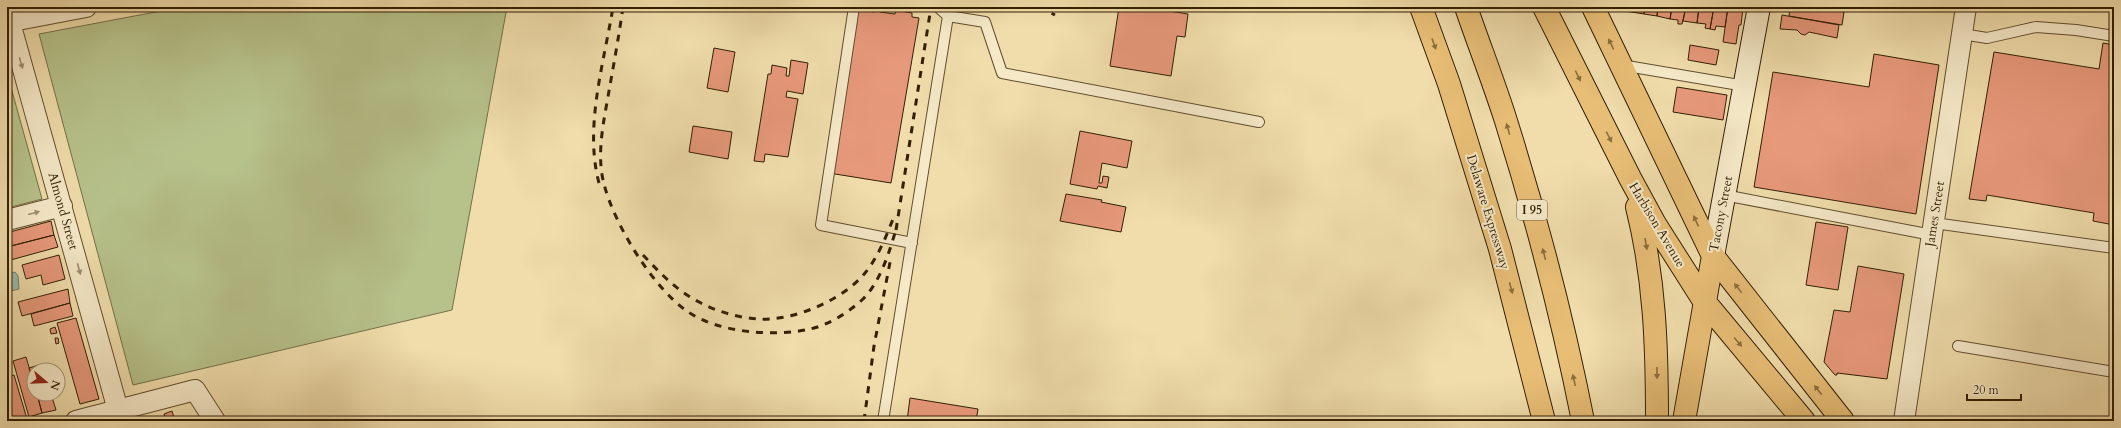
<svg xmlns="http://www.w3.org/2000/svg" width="2121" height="428" viewBox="0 0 2121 428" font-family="Cardo,serif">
<rect width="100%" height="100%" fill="#f0ddab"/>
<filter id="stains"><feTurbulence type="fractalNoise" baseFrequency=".005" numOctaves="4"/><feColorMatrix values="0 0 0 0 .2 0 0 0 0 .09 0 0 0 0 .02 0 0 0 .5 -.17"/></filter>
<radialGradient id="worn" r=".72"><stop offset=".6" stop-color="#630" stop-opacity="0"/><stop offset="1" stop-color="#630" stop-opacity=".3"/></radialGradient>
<path fill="#b7c28b" stroke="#747048" d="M182,7H507L452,310L133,385L39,34Z
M7,73L42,199L7,208Z"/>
<path fill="#9bbbaf" stroke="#717d6b" d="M15,272L18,276L19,289L7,292V274Z"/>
<path fill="#e7997b" stroke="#321f04" d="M874,7H881L880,12L895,14L896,10L912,13V17L919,18L891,183L829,173L857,9L874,12Z
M1119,7H1144L1188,14L1185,37L1177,36L1171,76L1110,66Z
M1618,7H1631V12L1617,10Z
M1631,7H1645L1644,14L1631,12Z
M1645,7H1658L1657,16L1644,14Z
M1658,7H1672L1670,19L1657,16Z
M1672,7H1686L1682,24H1678V20L1670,19Z
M1686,7H1699L1697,23L1683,21Z
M1699,7H1714L1710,29L1705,28L1706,24L1697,23Z
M1714,7H1728L1725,27L1716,26L1715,30L1710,29Z
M1728,7H1746V9L1743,8L1741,25H1739L1736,44L1723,42Z
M1790,7H1825L1844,12L1842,25L1789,16Z
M1782,15L1839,25L1837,38L1809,32L1805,35L1801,34L1797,30L1780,29Z
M2103,43L2114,45V225L2093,221L2094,213L1987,195L1986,201L1969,199L1994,52L2099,69Z
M1690,45L1719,50L1716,65L1688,60Z
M714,48L735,52L728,92L707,88Z
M1874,54L1939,65L1916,214L1754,187L1773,72L1869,87Z
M791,60L808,63L803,94L787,91L786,97L798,99L788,157L765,154L764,162L754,161L768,74H771L772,65L787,68L786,76H789Z
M1677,87L1727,95L1723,120L1673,112Z
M693,126L732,132L728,159L689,152Z
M1080,131L1132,141L1127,168L1102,163L1099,183H1102L1103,176L1109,177L1107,188L1098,186L1097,189L1070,184Z
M1066,194L1102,200L1101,202L1126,207L1121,232L1060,221Z
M51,221L54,235L7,247V234L10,232Z
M1816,222L1848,227L1838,290L1806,285Z
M54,235L58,247L7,261V247Z
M59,255L65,279L43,285L41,275L26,279L22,265Z
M1858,266L1904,274L1887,379L1837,373V375H1835L1824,362L1834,310L1850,312Z
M68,289L70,303L22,316L18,302Z
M70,303L73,316L34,326L31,314Z
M76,318L99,399L80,404L57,323Z
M55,327L57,333L51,334L50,329Z
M55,338H58L59,343L56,344Z
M26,357L34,384V394H37L42,413L29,417L13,361Z
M42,364L44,370H34V384L29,368Z
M14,375L27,419L19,421H13L7,402V377Z
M37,394H51L56,410L42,413Z
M910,398L978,409L976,421H907Z
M172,411L175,421H166L164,414Z"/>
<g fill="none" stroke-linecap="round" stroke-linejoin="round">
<defs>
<path id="service" d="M854,7L821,225L912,243
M938,7L948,16
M1962,34L1987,38L2036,27L2076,30L2114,36
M1621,65L1745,86
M1724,195L1932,235
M1934,223L2114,248
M1958,346L2114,372
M883,421L948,16L985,22L1002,73L1259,122"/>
<path id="minor" d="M7,12L118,410
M7,22L86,7
M7,220L62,206
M76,421L195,390L215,421
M1904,421L1966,7"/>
<path id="secondary" d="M1713,256L1759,7"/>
<path id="primary" d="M1544,7L1630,178L1655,224L1704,301L1804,421
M1593,7L1713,256L1843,421
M1637,207C1655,279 1657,347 1657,421
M1684,421L1713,256"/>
<path id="motorway" d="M1421,7L1449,84L1500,249L1544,421
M1466,7C1479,45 1494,83 1506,121C1537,220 1563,320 1583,421"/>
</defs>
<use href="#service" stroke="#624e2e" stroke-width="12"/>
<use href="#minor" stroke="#624e2e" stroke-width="22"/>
<use href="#secondary" stroke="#321f04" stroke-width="24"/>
<use href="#primary" stroke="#321f04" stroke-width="24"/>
<use href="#motorway" stroke="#321f04" stroke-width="24"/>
<use href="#service" stroke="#f5e9c8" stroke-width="10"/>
<use href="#minor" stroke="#f5e9c8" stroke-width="20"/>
<use href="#secondary" stroke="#f5e9c8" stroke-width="22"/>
<use href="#primary" stroke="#e8be76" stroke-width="22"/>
<use href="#motorway" stroke="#e8be76" stroke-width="22"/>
<path stroke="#321f04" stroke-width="3" stroke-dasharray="7 7" stroke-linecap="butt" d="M623,7C619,35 614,63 609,91C604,120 596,154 604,184C614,224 653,288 687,311C717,333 775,337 810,329C829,325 849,312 863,299C881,281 890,250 897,226
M1039,7L1055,15
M599,183C584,127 604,63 613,7
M896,230L931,7
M643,255C660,273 678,292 701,303C718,312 740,318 759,319C794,321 843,300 865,273C879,256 887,234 895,214
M864,421L874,346L891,257"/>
</g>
<defs><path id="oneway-solid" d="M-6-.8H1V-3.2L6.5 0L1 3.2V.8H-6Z"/></defs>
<g fill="#8d6e3d">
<use href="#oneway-solid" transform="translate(1434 44) rotate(70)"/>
<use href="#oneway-solid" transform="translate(1611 44) rotate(-116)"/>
<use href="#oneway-solid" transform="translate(1578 76) rotate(64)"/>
<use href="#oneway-solid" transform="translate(1508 129) rotate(-106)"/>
<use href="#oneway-solid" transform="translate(1609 137) rotate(63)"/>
<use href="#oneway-solid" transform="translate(1696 221) rotate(-115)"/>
<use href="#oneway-solid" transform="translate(1646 244) rotate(80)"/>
<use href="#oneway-solid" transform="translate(1544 254) rotate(-104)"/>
<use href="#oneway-solid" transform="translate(1511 288) rotate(75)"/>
<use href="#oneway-solid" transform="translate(1738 288) rotate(-128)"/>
<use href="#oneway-solid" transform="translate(1738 342) rotate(50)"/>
<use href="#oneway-solid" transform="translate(1657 373) rotate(90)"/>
<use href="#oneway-solid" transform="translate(1574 380) rotate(-103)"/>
<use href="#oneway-solid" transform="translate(1818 390) rotate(-128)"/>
</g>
<g fill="#9d8e70">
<use href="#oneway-solid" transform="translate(21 63) rotate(74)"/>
<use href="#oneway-solid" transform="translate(34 213) rotate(-15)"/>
<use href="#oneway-solid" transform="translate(79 269) rotate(75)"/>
</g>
<g text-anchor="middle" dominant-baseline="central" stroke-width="4" stroke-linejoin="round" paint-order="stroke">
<rect fill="#f5e9c8" stroke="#6c5c3f" stroke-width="1" x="1517" y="200" width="30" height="20" rx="3"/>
<g font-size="12" font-weight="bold" fill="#321f04">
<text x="1532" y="210">I 95</text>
</g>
<g font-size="13" fill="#321f04" stroke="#f5e9c8">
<text transform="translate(63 211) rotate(74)">Almond Street</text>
<text transform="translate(1488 212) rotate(73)">Delaware Expressway</text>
<text transform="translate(1721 214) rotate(-79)">Tacony Street</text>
<text transform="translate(1935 214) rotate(-81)">James Street</text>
<text transform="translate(1657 225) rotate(59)">Harbison Avenue</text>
</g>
</g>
<rect width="2121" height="428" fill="none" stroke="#f0ddab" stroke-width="24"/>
<rect x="8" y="8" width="2105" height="412" fill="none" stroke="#321f04" stroke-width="2"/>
<rect x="12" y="12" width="2097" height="404" fill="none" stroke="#321f04"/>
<g transform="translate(46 382) rotate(109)"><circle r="19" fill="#f5e9c8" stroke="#a7987a"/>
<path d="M0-3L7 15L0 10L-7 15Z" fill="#8f2418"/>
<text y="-6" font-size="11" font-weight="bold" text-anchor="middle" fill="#321f04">N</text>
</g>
<path d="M1967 394v6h54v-6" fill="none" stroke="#321f04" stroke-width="2"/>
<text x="1973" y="394" font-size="12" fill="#321f04" stroke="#f5e9c8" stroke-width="3" paint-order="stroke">20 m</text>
<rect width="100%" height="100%" filter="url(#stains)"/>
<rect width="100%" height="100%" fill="url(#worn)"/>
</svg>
